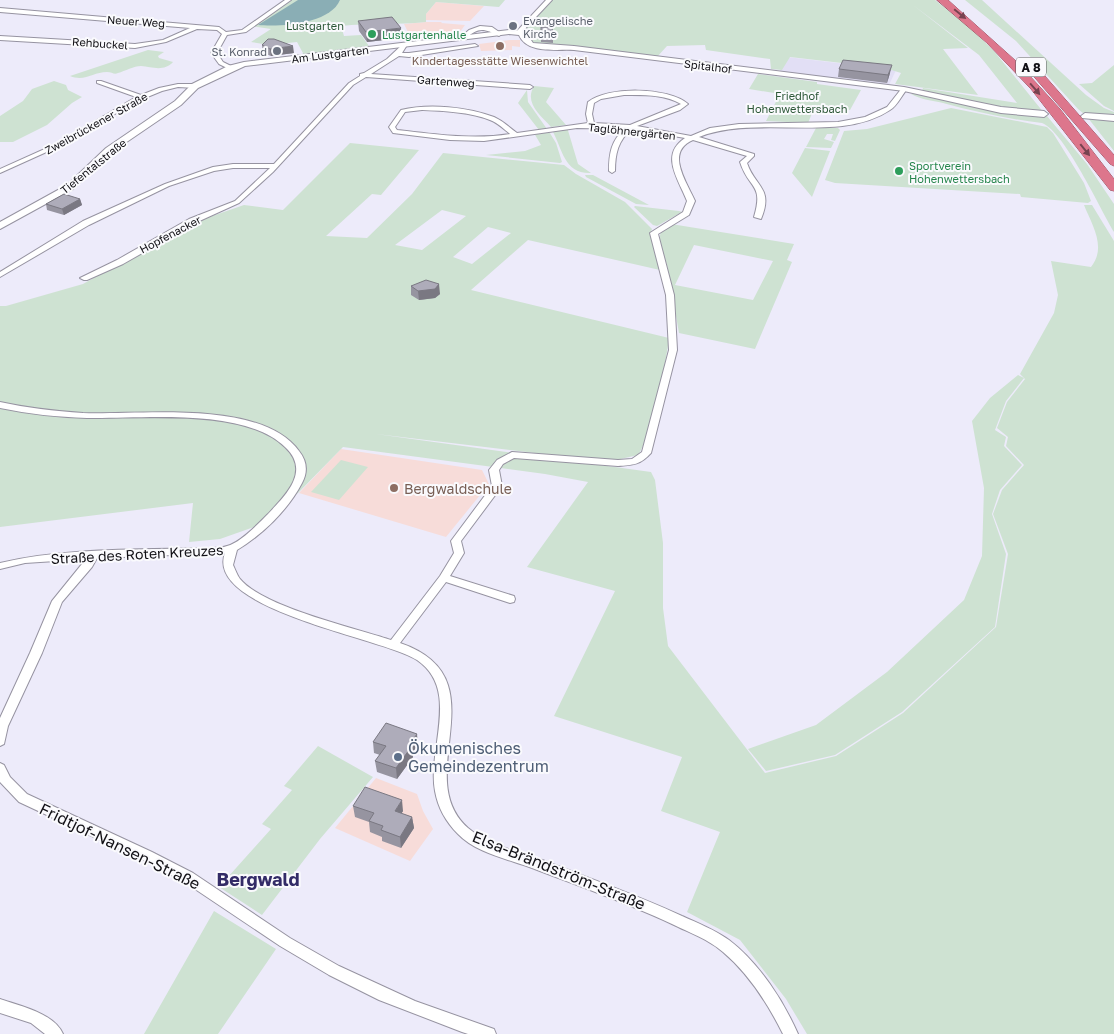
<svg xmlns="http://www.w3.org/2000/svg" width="1114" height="1034" viewBox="0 0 1114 1034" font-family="'Golos Text',sans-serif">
<rect width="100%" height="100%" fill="#edebfa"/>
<path fill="#e2dff5" d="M787,57L896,70L889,85L779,73Z"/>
<path fill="#f7dcd9" d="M436,2L484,6L470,21L426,20V14Z
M426,22H442L441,23L465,25L457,36L423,40L409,34L404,24Z
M510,40H520V47L512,46V50L481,51L479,44Z
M341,449L482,470L489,484L446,537L299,493Z
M376,778L417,794L423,811L433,829L410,861L335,828Z"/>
<path fill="#cee2d2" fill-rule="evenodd" d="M292,0H505L499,7L436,2L426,14V22C397,25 369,23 341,26L344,36L361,35L369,46L304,55L297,42L269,45L251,42L271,29L251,26Z
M552,0H935L972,29L994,51L1044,113L1025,112L922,91L923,88L1017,103L979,55L913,5L968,48L943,49L978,95L895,84L901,73L885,68L790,57L782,70L771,69L770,59L706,50L705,45L667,46L657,57L538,44L530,41L526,29Z
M965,0H982L1086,95L1104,108L1114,112V117L1084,114L1078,109L1016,41Z
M148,50L164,52L158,56L159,58L173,62C164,72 152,67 141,66C134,66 125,71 118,73C114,75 112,72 107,72C93,72 85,82 70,76Z
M1114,65V111L1104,106L1079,84L1092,83Z
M758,74L817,82V84L861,90L850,110L815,106L808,123L766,121L780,94L749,89Z
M54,81L66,85L68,90L82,97L72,103L47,125L13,142H0V116L23,101L32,89Z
M534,86L554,88L546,102L566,125L551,127C540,115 524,103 534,86Z
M527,90L528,102L547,129L539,130L518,103Z
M916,93L1022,115L1047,116L1087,164L1114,204V232C1100,209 1065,132 1042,123C1008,119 976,112 943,103C931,100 922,100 911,94Z
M951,108L1047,127L1053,133L1084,183L1091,201L1088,203L1021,197L1020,194L835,183L825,180L844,131L867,129Z
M1088,118L1114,120V151Z
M567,127L578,164L591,173C564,174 563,150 552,130Z
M816,128H838L840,130L835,141L831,140L833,134H827L824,139L834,142L831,148L806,147Z
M548,130L556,143L562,162L560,163L486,155L525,151L541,145L534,133Z
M350,143L419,150L381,195L372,194L326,236L367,238L412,194L443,153L564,165L576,174L625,202L652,229L650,234L660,270L528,240L471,290L669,338C666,363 652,436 638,455L616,460L585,459L376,434L651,472L655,480L663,543V608L668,646L765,773L836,756L903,713L996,627L1008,554L993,514L1002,490L1024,465L1006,446L1008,437L997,428L1007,402L1025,379L1020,374L1054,313L1058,295L1051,261L1091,267C1107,247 1092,225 1084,205H1092L1114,241V1034H807L786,999L740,940L687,912L720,832L661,811L682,757L554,716L615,591L527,567L588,482L545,474L343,447L298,493L254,527L220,539L189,542L193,503L0,527V306H6L83,284L194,222L218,214L244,205L283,210ZM442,210L466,216L422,250L395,245ZM488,227L511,233L472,264L453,257Z
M805,148L830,151L812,197L792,173Z
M585,175H593L649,205L636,204L586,177Z
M635,206L679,211L682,212L657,226L653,225L634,207Z
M671,224L794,244L787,260L792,262L755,349L679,333L667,265L659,240L661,231ZM694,245L773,261L753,300L675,285Z
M1018,375L1024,378L1006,401L995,430L1006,437L1004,446L1022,465L1000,490L992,514L1006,554L995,627L902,712L835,755L766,771L748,749L816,725L887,672L964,600L982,556L984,488L972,421L990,398Z
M341,460L368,467L339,500L311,492Z
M318,746L373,777L320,839L262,915L219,887L271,829L262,824L292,790L284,786Z
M214,911L276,949L218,1034H144Z"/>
<path fill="#8aaeb5" d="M298,0H340C330,24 281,27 258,25Z"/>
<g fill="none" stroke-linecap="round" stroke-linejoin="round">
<defs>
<path id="street" d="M285,0H291L246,32L227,35L217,53L223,62L233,67V69L231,70L219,64L211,53L222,34L217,30L197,29L166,42L135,48L0,40V36L135,44L163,40L190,28L0,12V8L219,27L226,32L242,30Z
M546,0H552L521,33H517V31Z
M480,26L492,27L502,34L499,36C484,28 478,27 465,39L460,38L469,30Z
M404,43L407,45L402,53H409L475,44L478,46L409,57L399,56L371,74L530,85L533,87L530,89L366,77L353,85L273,172L239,203L195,223L123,264L87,280H84L80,278L117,260L189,219L235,201L270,168H233L214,171L169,186L89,225L0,277V272L83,221L165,184L213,167L233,164H274L349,83L360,76V74L364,73L387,59Z
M97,81H101L141,95L159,88L178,84H195L198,86L195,88L178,87L162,91L145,98L109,117L62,145L0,173V169L58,143L136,97L97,83Z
M902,88L907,89C902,95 897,106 890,110C840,144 755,114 699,137L754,154V156L747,163C755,187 774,188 761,219L754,217C764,183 749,190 740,162L747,156L693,140C665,152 686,181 695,201L689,215L658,234L674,295L677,350L651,453C640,465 633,465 618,466L514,458L503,464L499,470L502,486L461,541L464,553L450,576L514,596L515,599L514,602L510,603L446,582L400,643C503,678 409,776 468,828C489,846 520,852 545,861C591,879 637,895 682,916C698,923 715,930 729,940C759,963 783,1000 798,1034H783C768,1004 749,974 723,952C708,939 690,933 672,924C627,903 579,886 532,868C508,859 476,853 458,834C446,822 438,808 435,791C427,749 461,690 417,660C384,638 204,610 225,553L97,558L92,567L62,602L42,653L8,726L4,744L0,746V718L30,653L52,601L86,559L25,563L0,569V563C67,547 143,550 212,548C216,548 222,548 227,546C240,543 258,524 268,514C286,495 311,471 285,447C244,407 142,419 87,418C57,417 29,414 0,408V402C27,408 54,411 83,413C141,415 261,399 299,451C307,461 308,472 302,483C288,510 262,535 237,550L233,565C235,569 237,575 240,579C263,607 355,628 391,640L440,576L454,553L451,541L492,486L489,470L497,460L512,452L618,460L632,459L642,452L669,350L666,295L650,233L683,212L687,201C679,180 659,155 685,138L632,129C618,140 615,154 615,171L612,173L609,171C609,154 611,140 625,129L577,128L484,141L450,140L393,133L389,127L401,110C429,103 467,107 494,117C503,121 510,128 517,133L588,123L586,114L588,102C608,86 668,87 688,104L680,110L637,126L691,136L710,128L739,124L838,122L865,117L887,107ZM624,95C643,95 664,94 681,104L630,125L594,123L592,114L594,103L601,99ZM422,110C444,111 470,112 490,120C498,123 504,129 510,134C472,140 435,134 397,130L395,127L405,112Z
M0,763L4,765L10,777L27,794L152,852L193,873L290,938L339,966L415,1001L494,1029L496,1034H468L462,1032L379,1000L329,975L280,946L183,881L143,860L19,802L0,782Z
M0,999C20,1006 54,1013 63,1034H45L31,1023L0,1013Z"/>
<path id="secondary" d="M509,30L525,31L533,43L574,46L904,87L1001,107L1044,111L1048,114L1044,117L1001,113L904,91L574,50C556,49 527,54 519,35L509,34L245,66L198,88L181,105L112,152L73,189L0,229V222L67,185L106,148L175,101L192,84L228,66L244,62Z
M1085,113L1114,115V121L1082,118L1081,116Z"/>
<path id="highway" d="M937,0H948L1017,62L1060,109L1114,179V191L1110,190L1031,89L987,43Z
M1026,58L1030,59L1114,155V166L1110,164L1022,63V59Z"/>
</defs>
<use href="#street" stroke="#9693a1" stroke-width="2"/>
<use href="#secondary" stroke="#9693a1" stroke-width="2"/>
<use href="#highway" stroke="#965262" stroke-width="1"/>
<use href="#street" fill="#fff" fill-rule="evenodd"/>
<use href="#secondary" fill="#fff" fill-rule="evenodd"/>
<use href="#highway" fill="#dd768c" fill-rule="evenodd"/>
</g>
<path fill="#9694a0" d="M358,21L402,38L367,42L359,31Z
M541,27L553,37V43L541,42Z
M262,45L294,53L271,56L263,53Z
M839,69L890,73L887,83L838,77Z
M80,199L82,205L64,215L47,210L46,204Z
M411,286L440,294L435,298L419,300L411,295Z
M373,742L418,745L412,753L413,757L397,779L377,772L375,761L380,755L374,753Z
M353,806L403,811L401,814L412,817L414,828L401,848L382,841V837L370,832L369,822L355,817Z"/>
<path fill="#7a7882" d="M401,28L402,38L367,42L366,32Z
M293,46L294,53L271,56L270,49Z
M892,65L890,73L887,83L888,75Z
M80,199L82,205L64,215L62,209Z
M439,284L440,294L435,298L419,300L418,291Z
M417,734L418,745L412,753L413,757L397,779L396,768L409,745Z
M402,800L403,811L396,822L395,811Z
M412,817L414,828L401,848L400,837Z"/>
<path fill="#aeacba" stroke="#7a7882" d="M392,17L401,28L366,32L358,21Z
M541,27H552L553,37H541Z
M268,39H274L293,46L270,49L262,45Z
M843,60L892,65L888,75L839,69Z
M64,194L80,199L62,209L46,204Z
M426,280L439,284L435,289L418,291L411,286Z
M386,723L417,734L409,745L412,746L396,768L375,761L386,746L373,742Z
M365,787L402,800L395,811L412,817L400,837L381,830L383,826L369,821L374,813L353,806Z"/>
<defs><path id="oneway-solid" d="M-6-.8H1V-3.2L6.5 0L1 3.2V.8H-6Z" transform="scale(1.25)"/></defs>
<g fill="#774350">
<use href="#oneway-solid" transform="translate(960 14) rotate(39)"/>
<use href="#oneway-solid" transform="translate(1035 89) rotate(49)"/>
<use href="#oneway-solid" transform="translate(1085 150) rotate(51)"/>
</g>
<g fill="#6b7280" stroke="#fafafd" stroke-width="2">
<circle cx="513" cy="26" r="5"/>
<circle cx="277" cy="51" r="5"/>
</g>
<g fill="#2e9e5b" stroke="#fafafd" stroke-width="2">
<circle cx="372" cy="34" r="5"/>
<circle cx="899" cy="171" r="5"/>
</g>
<g fill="#8d6e63" stroke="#fafafd" stroke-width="2">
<circle cx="500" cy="46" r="5"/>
<circle cx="394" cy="488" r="5"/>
</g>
<circle fill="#5c6f8a" stroke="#fafafd" stroke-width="2" cx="398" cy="757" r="5"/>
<g text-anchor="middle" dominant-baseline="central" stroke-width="4" stroke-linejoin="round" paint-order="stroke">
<g font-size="11" fill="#5b616d" stroke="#fafafd" text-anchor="start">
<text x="523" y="20">Evangelische<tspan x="523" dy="13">Kirche</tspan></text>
<text x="267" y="51" text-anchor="end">St. Konrad</text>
</g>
<g font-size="11" fill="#111015" stroke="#fafafd">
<text transform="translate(136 21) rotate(4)">Neuer Weg</text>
<text transform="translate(100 43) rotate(4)">Rehbuckel</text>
<text transform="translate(330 54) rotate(-7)">Am Lustgarten</text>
<text transform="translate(708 66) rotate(7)">Spitalhof</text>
<text transform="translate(446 81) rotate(4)">Gartenweg</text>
<text transform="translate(96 123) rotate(-29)">Zweibrückener Straße</text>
<text transform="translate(632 131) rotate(6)">Taglöhnergärten</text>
<text transform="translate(93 166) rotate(-39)">Tiefentalstraße</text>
<text transform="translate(170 234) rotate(-28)">Hopfenacker</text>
</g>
<g font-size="11" fill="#2e5839" stroke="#fafafd">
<text x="315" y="25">Lustgarten</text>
<text x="797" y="95">Friedhof<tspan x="797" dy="13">Hohenwettersbach</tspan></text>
</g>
<g font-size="11" fill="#27864d" stroke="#fafafd" text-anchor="start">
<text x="382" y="34">Lustgartenhalle</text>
<text x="909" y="165">Sportverein<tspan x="909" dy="13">Hohenwettersbach</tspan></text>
</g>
<g font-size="11" fill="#785e54" stroke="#fafafd">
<text x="500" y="60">Kindertagesstätte Wiesenwichtel</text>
</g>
<rect fill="#fafafd" stroke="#57565b" stroke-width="1" x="1016" y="57.5" width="30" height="19" rx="4"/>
<g font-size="12" font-weight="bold" fill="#111015">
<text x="1031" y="67">A 8</text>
</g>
<g font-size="14" fill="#785e54" stroke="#fafafd" text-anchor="start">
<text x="404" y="488">Bergwaldschule</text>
</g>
<g font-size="14" fill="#111015" stroke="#fafafd">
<text transform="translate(137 554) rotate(-3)">Straße des Roten Kreuzes</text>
</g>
<g font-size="16" fill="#4e5e75" stroke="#fafafd" text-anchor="start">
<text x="408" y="748">Ökumenisches<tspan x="408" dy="18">Gemeindezentrum</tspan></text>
</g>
<g font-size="16" fill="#111015" stroke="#fafafd">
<text transform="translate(120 846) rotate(26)">Fridtjof-Nansen-Straße</text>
<text transform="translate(559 870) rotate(22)">Elsa-Brändström-Straße</text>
</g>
<g font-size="18" font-weight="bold" fill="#332c67" stroke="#fafafd">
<text x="258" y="879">Bergwald</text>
</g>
</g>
</svg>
